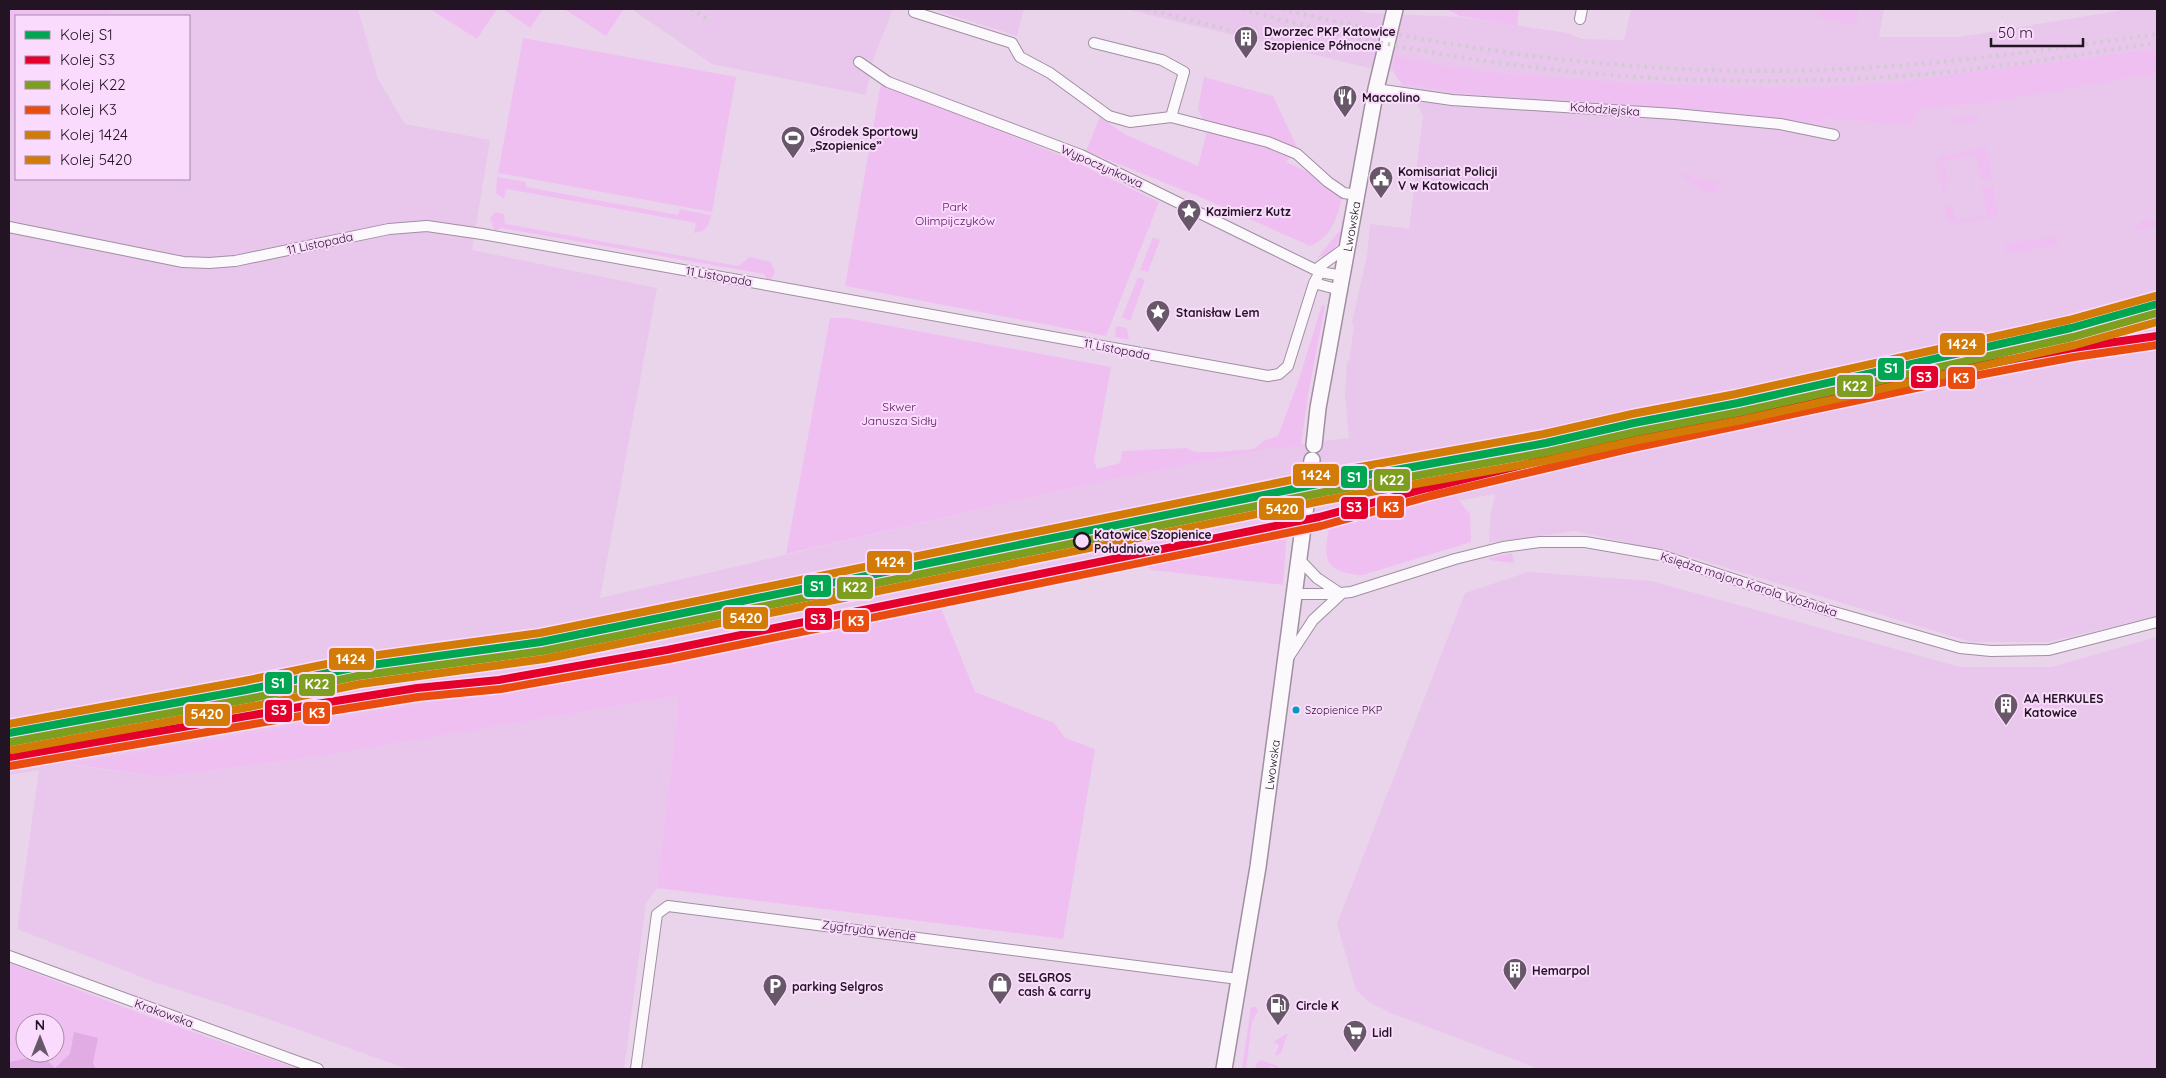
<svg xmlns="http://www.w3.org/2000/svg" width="2166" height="1078" viewBox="0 0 2166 1078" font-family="Quicksand,sans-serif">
<rect width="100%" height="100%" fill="#ead4eb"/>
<path fill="#e9c6ec" d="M110,9H358L378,79L405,124L490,140L472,250L657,288L600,598L1099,482L1273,448L1349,438L1345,395L1347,361H1349L1354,327L1352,322L1367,256L1370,224L1409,229L1423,116L1416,102L1392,99L1402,83L1401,72L1369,68L1125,9H1355L1368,13L1459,17L1568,33L1581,39L1624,40L1631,9H1884L1879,37H1960L2129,9H2157V616L2048,642H1971L1691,557L1575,531L1489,543L1490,517L1495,494L1139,559L941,608L494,691L73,765L159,777L316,757L676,696L678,711L657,888L646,903L624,1069H407L266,1018L157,983L17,929L39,770L9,775V119L16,110V179H189V16H110Z
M631,9H893L873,60L866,95L712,64Z
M932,9H1024L1017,36Z
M1528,572L1652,581L1960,667H2051L2157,637V1069H1534V1067L1391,1013L1369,1002L1356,990L1337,924L1465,593Z"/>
<path fill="#f0bff2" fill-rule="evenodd" d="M9,9H110V16H16V110L9,119Z
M430,9H497L477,39Z
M503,9H543L530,28Z
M564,9H624L606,36Z
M1446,9H1519L1517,26L1460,16Z
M1820,9H1859L1856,25L1819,18Z
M523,38L736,77L712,212L498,173Z
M2157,49V73L1986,103L1919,108L1912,125L1823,118V123L1804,122L1603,103L1464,93L1402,83C1392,75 1392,67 1396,56C1489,77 1586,81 1682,85C1766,88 1859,92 1942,76Z
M1204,77L1273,96L1298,149L1286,162L1344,188C1339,211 1335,236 1310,246L1200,197L1086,151L1100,117L1126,135L1198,166L1207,131L1198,108Z
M881,83L1063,156L1159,202L1106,336L845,286Z
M1977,115L1978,121L1952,124L1950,123L1952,119Z
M1986,148L1992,178L1981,180L1976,155L1936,162L1941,156Z
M1945,164L1948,186L1944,187L1945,192H1943L1938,165Z
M1678,173L1693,175V179L1719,182L1718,188L1715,192L1704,191Z
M497,177L526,182V187L678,215L680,209L711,215C709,225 706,232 694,233L696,223L506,189L504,199L496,193Z
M1993,185L1998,216L1956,223L1947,219L1945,206L1952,205L1955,221L1987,216L1982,187Z
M495,212L504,214L505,224L738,266L750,257L771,262L775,272L772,278L768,280L764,274L501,228L495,231L490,218Z
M1342,219L1345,220C1341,241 1338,251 1317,258L1341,229Z
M2157,219V227L2136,230V225H2141L2140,221Z
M2056,236L2058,245L2007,254L2005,244Z
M1153,237L1160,240L1148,272L1140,270Z
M1138,277L1145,280L1130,321L1122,317Z
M1322,305L1325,306L1308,395L1301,446L1273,448L1099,482L786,554L830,318H847L1111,367L1094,461L1097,469L1120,463L1122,451L1186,448L1196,452H1216L1254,449L1263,441L1278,436L1299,379Z
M1116,326L1127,328L1129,340L1115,337Z
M1435,489L1456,497L1470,514L1471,542L1363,575C1320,572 1324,557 1330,521Z
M1287,531L1283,585L1152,570L1142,564L1139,559Z
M1512,553L1514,563L1489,560V558Z
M941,608L975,692L1054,723L1065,738L1095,749L1063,939L657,888L678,711L676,696L316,757L159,777L71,764L494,691Z
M9,963L134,1011L298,1069H96L74,1032L71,1054L55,1069L42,1055L9,1062ZM25,1023H55V1053H25Z
M1251,1007H1256L1258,1011L1252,1022L1246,1069H1242Z
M1288,1033L1281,1053L1275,1056L1279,1045L1273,1042Z
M1261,1060L1278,1066L1279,1069L1270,1066L1269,1069H1255L1256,1064Z"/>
<path fill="#e0ace3" d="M74,1032L98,1038L93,1063L96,1069H9V1062L42,1055L55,1068L70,1054Z"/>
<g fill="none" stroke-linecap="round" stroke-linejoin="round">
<defs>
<path id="street" d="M914,12L1012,43L1020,57L1050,73L1109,116L1130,122L1171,117L1268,142L1297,154L1328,182L1344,193L1357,195
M1580,19L1582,9
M1094,43L1162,60L1184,72L1171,117
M859,62L888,82L1081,155L1320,272L1343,276
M1376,89L1452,100L1675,114L1780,124L1834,135
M9,227L183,262L209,263L235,261L389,229L427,226L482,234L778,287L1268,376L1279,374L1288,366L1314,283L1320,272L1319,267L1348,246
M1314,283L1340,290
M1298,558L1317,578L1341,594
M1294,594H1331L1351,592L1455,559L1503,547L1540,542H1585L1660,555L1827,610L1960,648L1991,651L2049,650L2157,622
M1288,658L1313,620L1341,594
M9,956L318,1069
M636,1069L657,914L668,906L1238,979"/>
<g id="secondary">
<path id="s1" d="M1314,445L1318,408L1376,89L1395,9"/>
<path id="s2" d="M1224,1069L1258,867L1312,460"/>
</g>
</defs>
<use href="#street" stroke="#a08fa1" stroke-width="12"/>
<use href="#secondary" stroke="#a08fa1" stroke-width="18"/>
<use href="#street" stroke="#fcf9fc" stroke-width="10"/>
<use href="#secondary" stroke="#fcf9fc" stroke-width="15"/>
<path stroke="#d0cad1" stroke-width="4" stroke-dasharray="2.5 5" stroke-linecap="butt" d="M691,9L709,20
M1147,9L1241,33L1279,39
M1242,9C1451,68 1668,91 1885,77C1976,72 2067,56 2157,43
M1282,9C1466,54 1655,78 1844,69C1949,64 2054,49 2157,34
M1626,440L1652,429L1738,403
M1511,449L1557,457"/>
<defs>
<path id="rail-1" d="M9,733L246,690L357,667L541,642L1323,483L1546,443L1634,423L1738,403L2071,328L2157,304"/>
<path id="rail-2" d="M9,757L317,704L417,688L499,680L667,650L1319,517L1428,488L1626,440L1966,368L2073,348L2157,336"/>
<path id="rail-3" d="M11,742L248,699L358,676L543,651L1325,492L1548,452L1636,432L1740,412L2073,337L2157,313"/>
<path id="rail-4" d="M10,766L318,713L418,697L501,689L669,659L1321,526L1430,496L1628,449L1968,377L2074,357L2157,345"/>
<path id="rail-5" d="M9,724L244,681L356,658L540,633L1321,474L1544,434L1632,414L1736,394L2069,320L2155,296"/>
<path id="rail-6" d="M12,750L249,707L360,684L544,659L1326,500L1549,460L1638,440L1742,420L2075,345L2157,322"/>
</defs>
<use href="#rail-1" stroke="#fbdbfd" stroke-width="11"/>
<use href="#rail-2" stroke="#fbdbfd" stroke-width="11"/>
<use href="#rail-3" stroke="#fbdbfd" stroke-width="11"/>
<use href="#rail-4" stroke="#fbdbfd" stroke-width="11"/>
<use href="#rail-5" stroke="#fbdbfd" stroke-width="11"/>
<use href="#rail-6" stroke="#fbdbfd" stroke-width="11"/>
<use href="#rail-1" stroke="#00a651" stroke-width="8"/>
<use href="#rail-2" stroke="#e4002b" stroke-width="8"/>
<use href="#rail-3" stroke="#7e9e20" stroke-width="8"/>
<use href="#rail-4" stroke="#e84d0f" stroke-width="8"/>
<use href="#rail-5" stroke="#d37b07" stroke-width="8"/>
<use href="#rail-6" stroke="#d37b07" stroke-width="8"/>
</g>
<defs>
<symbol id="building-pin" viewBox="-11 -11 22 30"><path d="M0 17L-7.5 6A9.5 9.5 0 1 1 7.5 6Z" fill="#685769" stroke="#fbdbfd"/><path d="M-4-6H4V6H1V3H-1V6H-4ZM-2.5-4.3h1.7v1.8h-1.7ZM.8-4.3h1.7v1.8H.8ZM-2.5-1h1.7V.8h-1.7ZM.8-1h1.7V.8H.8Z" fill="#fff"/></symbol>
<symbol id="restaurant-pin" viewBox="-11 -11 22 30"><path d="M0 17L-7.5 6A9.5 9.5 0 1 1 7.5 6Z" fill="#685769" stroke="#fbdbfd"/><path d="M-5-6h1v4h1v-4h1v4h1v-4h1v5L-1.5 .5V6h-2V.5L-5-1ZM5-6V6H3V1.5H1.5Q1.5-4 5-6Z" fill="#fff"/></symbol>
<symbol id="stadium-pin" viewBox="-11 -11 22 30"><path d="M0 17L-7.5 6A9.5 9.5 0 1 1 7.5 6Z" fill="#685769" stroke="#fbdbfd"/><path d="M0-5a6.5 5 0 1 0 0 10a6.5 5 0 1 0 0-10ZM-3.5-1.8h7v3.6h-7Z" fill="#fff"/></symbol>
<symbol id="civic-pin" viewBox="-11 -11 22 30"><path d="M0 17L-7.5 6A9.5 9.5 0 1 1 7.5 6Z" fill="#685769" stroke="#fbdbfd"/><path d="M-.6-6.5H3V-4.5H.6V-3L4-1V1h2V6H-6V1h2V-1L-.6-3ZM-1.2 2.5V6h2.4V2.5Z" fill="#fff"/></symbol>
<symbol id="sight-pin" viewBox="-11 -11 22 30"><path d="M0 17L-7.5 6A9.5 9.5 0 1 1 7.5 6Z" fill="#685769" stroke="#fbdbfd"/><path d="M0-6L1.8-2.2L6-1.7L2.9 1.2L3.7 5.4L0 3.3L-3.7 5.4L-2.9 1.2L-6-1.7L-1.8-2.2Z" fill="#fff"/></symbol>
<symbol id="shop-pin" viewBox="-11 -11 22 30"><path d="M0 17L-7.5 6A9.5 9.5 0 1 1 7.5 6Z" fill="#685769" stroke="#fbdbfd"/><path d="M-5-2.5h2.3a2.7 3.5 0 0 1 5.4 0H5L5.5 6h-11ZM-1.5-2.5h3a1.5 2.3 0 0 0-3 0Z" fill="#fff"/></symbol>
<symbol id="parking-pin" viewBox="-11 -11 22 30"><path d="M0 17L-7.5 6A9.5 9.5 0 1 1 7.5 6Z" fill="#685769" stroke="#fbdbfd"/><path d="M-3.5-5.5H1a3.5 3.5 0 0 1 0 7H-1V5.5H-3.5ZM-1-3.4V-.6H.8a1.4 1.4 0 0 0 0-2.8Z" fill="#fff"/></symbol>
<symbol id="fuel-pin" viewBox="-11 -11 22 30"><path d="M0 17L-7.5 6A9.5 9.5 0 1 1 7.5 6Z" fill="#685769" stroke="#fbdbfd"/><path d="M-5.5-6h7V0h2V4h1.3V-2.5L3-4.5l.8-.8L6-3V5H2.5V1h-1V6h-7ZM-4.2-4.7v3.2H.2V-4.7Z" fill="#fff"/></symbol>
<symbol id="supermarket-pin" viewBox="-11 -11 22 30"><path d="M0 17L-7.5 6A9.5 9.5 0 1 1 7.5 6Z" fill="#685769" stroke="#fbdbfd"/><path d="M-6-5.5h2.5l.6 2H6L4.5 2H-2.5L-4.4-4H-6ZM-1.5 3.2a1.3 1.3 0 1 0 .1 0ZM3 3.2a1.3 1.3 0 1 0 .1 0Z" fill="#fff"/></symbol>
</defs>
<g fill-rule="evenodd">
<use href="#building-pin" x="1232" y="24" width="28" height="38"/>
<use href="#restaurant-pin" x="1331" y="83" width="28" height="38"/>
<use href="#stadium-pin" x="779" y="124" width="28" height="38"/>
<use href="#civic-pin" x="1367" y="164" width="28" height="38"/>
<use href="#sight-pin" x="1175" y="197" width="28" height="38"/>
<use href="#sight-pin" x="1144" y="298" width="28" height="38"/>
<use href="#building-pin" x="1992" y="691" width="28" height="38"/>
<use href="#building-pin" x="1501" y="956" width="28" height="38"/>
<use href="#shop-pin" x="986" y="970" width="28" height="38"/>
<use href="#parking-pin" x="761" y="972" width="28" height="38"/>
<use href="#fuel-pin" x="1264" y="991" width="28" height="38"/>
<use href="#supermarket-pin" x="1341" y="1018" width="28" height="38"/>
</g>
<circle fill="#fbdbfd" stroke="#221423" stroke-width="2.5" cx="1082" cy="541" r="8"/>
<circle fill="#039abd" stroke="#fbdbfd" stroke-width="2" cx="1296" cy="710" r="4.5"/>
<g text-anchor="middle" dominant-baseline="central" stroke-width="4" stroke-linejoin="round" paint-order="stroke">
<g font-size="11" fill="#221423" stroke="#fbdbfd" text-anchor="start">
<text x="1305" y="710">Szopienice PKP</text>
</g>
<g font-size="12" font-weight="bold" fill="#221423" stroke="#fbdbfd" text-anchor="start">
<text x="1264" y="31">Dworzec PKP Katowice<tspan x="1264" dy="14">Szopienice Północne</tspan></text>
<text x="1362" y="97">Maccolino</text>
<text x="810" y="131">Ośrodek Sportowy<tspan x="810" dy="14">„Szopienice”</tspan></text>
<text x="1398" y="171">Komisariat Policji<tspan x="1398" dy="14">V w Katowicach</tspan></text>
<text x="1206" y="211">Kazimierz Kutz</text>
<text x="1176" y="312">Stanisław Lem</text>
<text x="2024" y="698">AA HERKULES<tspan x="2024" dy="14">Katowice</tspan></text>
<text x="1532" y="970">Hemarpol</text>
<text x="1018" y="977">SELGROS<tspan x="1018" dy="14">cash &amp; carry</tspan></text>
<text x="792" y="986">parking Selgros</text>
<text x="1296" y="1005">Circle K</text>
<text x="1372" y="1032">Lidl</text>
</g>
<g font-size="12" fill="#221423" stroke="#fbdbfd">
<text transform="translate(1605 109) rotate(4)">Kołodziejska</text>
<text transform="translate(1102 166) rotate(24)">Wypoczynkowa</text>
<text stroke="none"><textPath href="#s1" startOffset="222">Lwowska</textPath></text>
<text transform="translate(320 243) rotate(-12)">11 Listopada</text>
<text transform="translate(719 276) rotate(10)">11 Listopada</text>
<text transform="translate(1117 349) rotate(11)">11 Listopada</text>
<text transform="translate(1749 584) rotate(18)">Księdza majora Karola Woźniaka</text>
<text stroke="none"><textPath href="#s2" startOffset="308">Lwowska</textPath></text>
<text transform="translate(869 930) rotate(7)">Zygfryda Wende</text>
<text transform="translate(164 1013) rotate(20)">Krakowska</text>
</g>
<g font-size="12" fill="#57125d" stroke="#fbdbfd">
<text x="955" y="206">Park<tspan x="955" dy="14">Olimpijczyków</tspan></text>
<text x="899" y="406">Skwer<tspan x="899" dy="14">Janusza Sidły</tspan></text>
</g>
<g font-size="12" font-weight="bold" fill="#221423" stroke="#fbdbfd" text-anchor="start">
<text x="1094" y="534">Katowice Szopienice<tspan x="1094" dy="14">Południowe</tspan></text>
</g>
</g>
<g stroke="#fbdbfd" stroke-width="2">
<rect x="1939" y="332" width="47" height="24" rx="5" fill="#d37b07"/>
<rect x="1877" y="357" width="28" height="24" rx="5" fill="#00a651"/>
<rect x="1910" y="365" width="29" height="24" rx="5" fill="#e4002b"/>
<rect x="1947" y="366" width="29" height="24" rx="5" fill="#e84d0f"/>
<rect x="1836" y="374" width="38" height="24" rx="5" fill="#7e9e20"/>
<rect x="1292" y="463" width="48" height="24" rx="5" fill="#d37b07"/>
<rect x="1340" y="465" width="28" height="24" rx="5" fill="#00a651"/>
<rect x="1373" y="468" width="38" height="24" rx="5" fill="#7e9e20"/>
<rect x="1376" y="495" width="29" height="24" rx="5" fill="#e84d0f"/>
<rect x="1340" y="496" width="29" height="24" rx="5" fill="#e4002b"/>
<rect x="1258" y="497" width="47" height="24" rx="5" fill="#d37b07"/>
<rect x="866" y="550" width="47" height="24" rx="5" fill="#d37b07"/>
<rect x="803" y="574" width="29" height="24" rx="5" fill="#00a651"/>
<rect x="836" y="576" width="38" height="24" rx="5" fill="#7e9e20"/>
<rect x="722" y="606" width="47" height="24" rx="5" fill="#d37b07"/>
<rect x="804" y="607" width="29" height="24" rx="5" fill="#e4002b"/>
<rect x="841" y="609" width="29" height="24" rx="5" fill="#e84d0f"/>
<rect x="328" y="647" width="47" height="24" rx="5" fill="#d37b07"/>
<rect x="264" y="671" width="29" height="24" rx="5" fill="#00a651"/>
<rect x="298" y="673" width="38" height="24" rx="5" fill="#7e9e20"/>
<rect x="264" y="699" width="29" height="24" rx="5" fill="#e4002b"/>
<rect x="302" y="701" width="29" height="24" rx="5" fill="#e84d0f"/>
<rect x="184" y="703" width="47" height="24" rx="5" fill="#d37b07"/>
</g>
<g font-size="14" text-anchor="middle" font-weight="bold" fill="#fff">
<text x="1962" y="349">1424</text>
<text x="1891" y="373">S1</text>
<text x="1924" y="382">S3</text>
<text x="1961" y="383">K3</text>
<text x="1855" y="391">K22</text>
<text x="1316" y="480">1424</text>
<text x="1354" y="482">S1</text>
<text x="1392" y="485">K22</text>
<text x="1391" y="512">K3</text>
<text x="1354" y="512">S3</text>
<text x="1282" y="514">5420</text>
<text x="890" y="567">1424</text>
<text x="817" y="591">S1</text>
<text x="855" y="592">K22</text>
<text x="746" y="623">5420</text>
<text x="818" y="624">S3</text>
<text x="856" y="626">K3</text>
<text x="351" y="664">1424</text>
<text x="278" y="688">S1</text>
<text x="317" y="689">K22</text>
<text x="279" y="715">S3</text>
<text x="317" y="718">K3</text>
<text x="207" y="719">5420</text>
</g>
<rect width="2166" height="1078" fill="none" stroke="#221423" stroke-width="20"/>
<rect x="15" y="15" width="175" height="165" fill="#fbdbfd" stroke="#a48ba6"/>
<rect x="25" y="31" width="25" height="8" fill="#00a651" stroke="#a48ba6"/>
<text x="60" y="40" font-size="15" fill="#221423">Kolej S1</text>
<rect x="25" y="56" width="25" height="8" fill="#e4002b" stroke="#a48ba6"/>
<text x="60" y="65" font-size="15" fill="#221423">Kolej S3</text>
<rect x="25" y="81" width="25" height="8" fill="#7e9e20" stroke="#a48ba6"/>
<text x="60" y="90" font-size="15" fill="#221423">Kolej K22</text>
<rect x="25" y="106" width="25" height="8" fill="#e84d0f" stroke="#a48ba6"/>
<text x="60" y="115" font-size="15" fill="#221423">Kolej K3</text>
<rect x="25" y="131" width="25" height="8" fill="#d37b07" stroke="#a48ba6"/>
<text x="60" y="140" font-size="15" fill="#221423">Kolej 1424</text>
<rect x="25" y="156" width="25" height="8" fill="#d37b07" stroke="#a48ba6"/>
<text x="60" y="165" font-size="15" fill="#221423">Kolej 5420</text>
<g transform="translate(40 1038)"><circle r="24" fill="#fbdbfd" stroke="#a48ba6"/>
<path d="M0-4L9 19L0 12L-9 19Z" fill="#685769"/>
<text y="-8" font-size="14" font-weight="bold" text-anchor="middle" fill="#221423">N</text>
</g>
<path d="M1991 38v8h92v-8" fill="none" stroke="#221423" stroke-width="2.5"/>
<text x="1998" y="38" font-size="15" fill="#221423" stroke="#fbdbfd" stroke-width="4" paint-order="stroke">50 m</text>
</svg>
